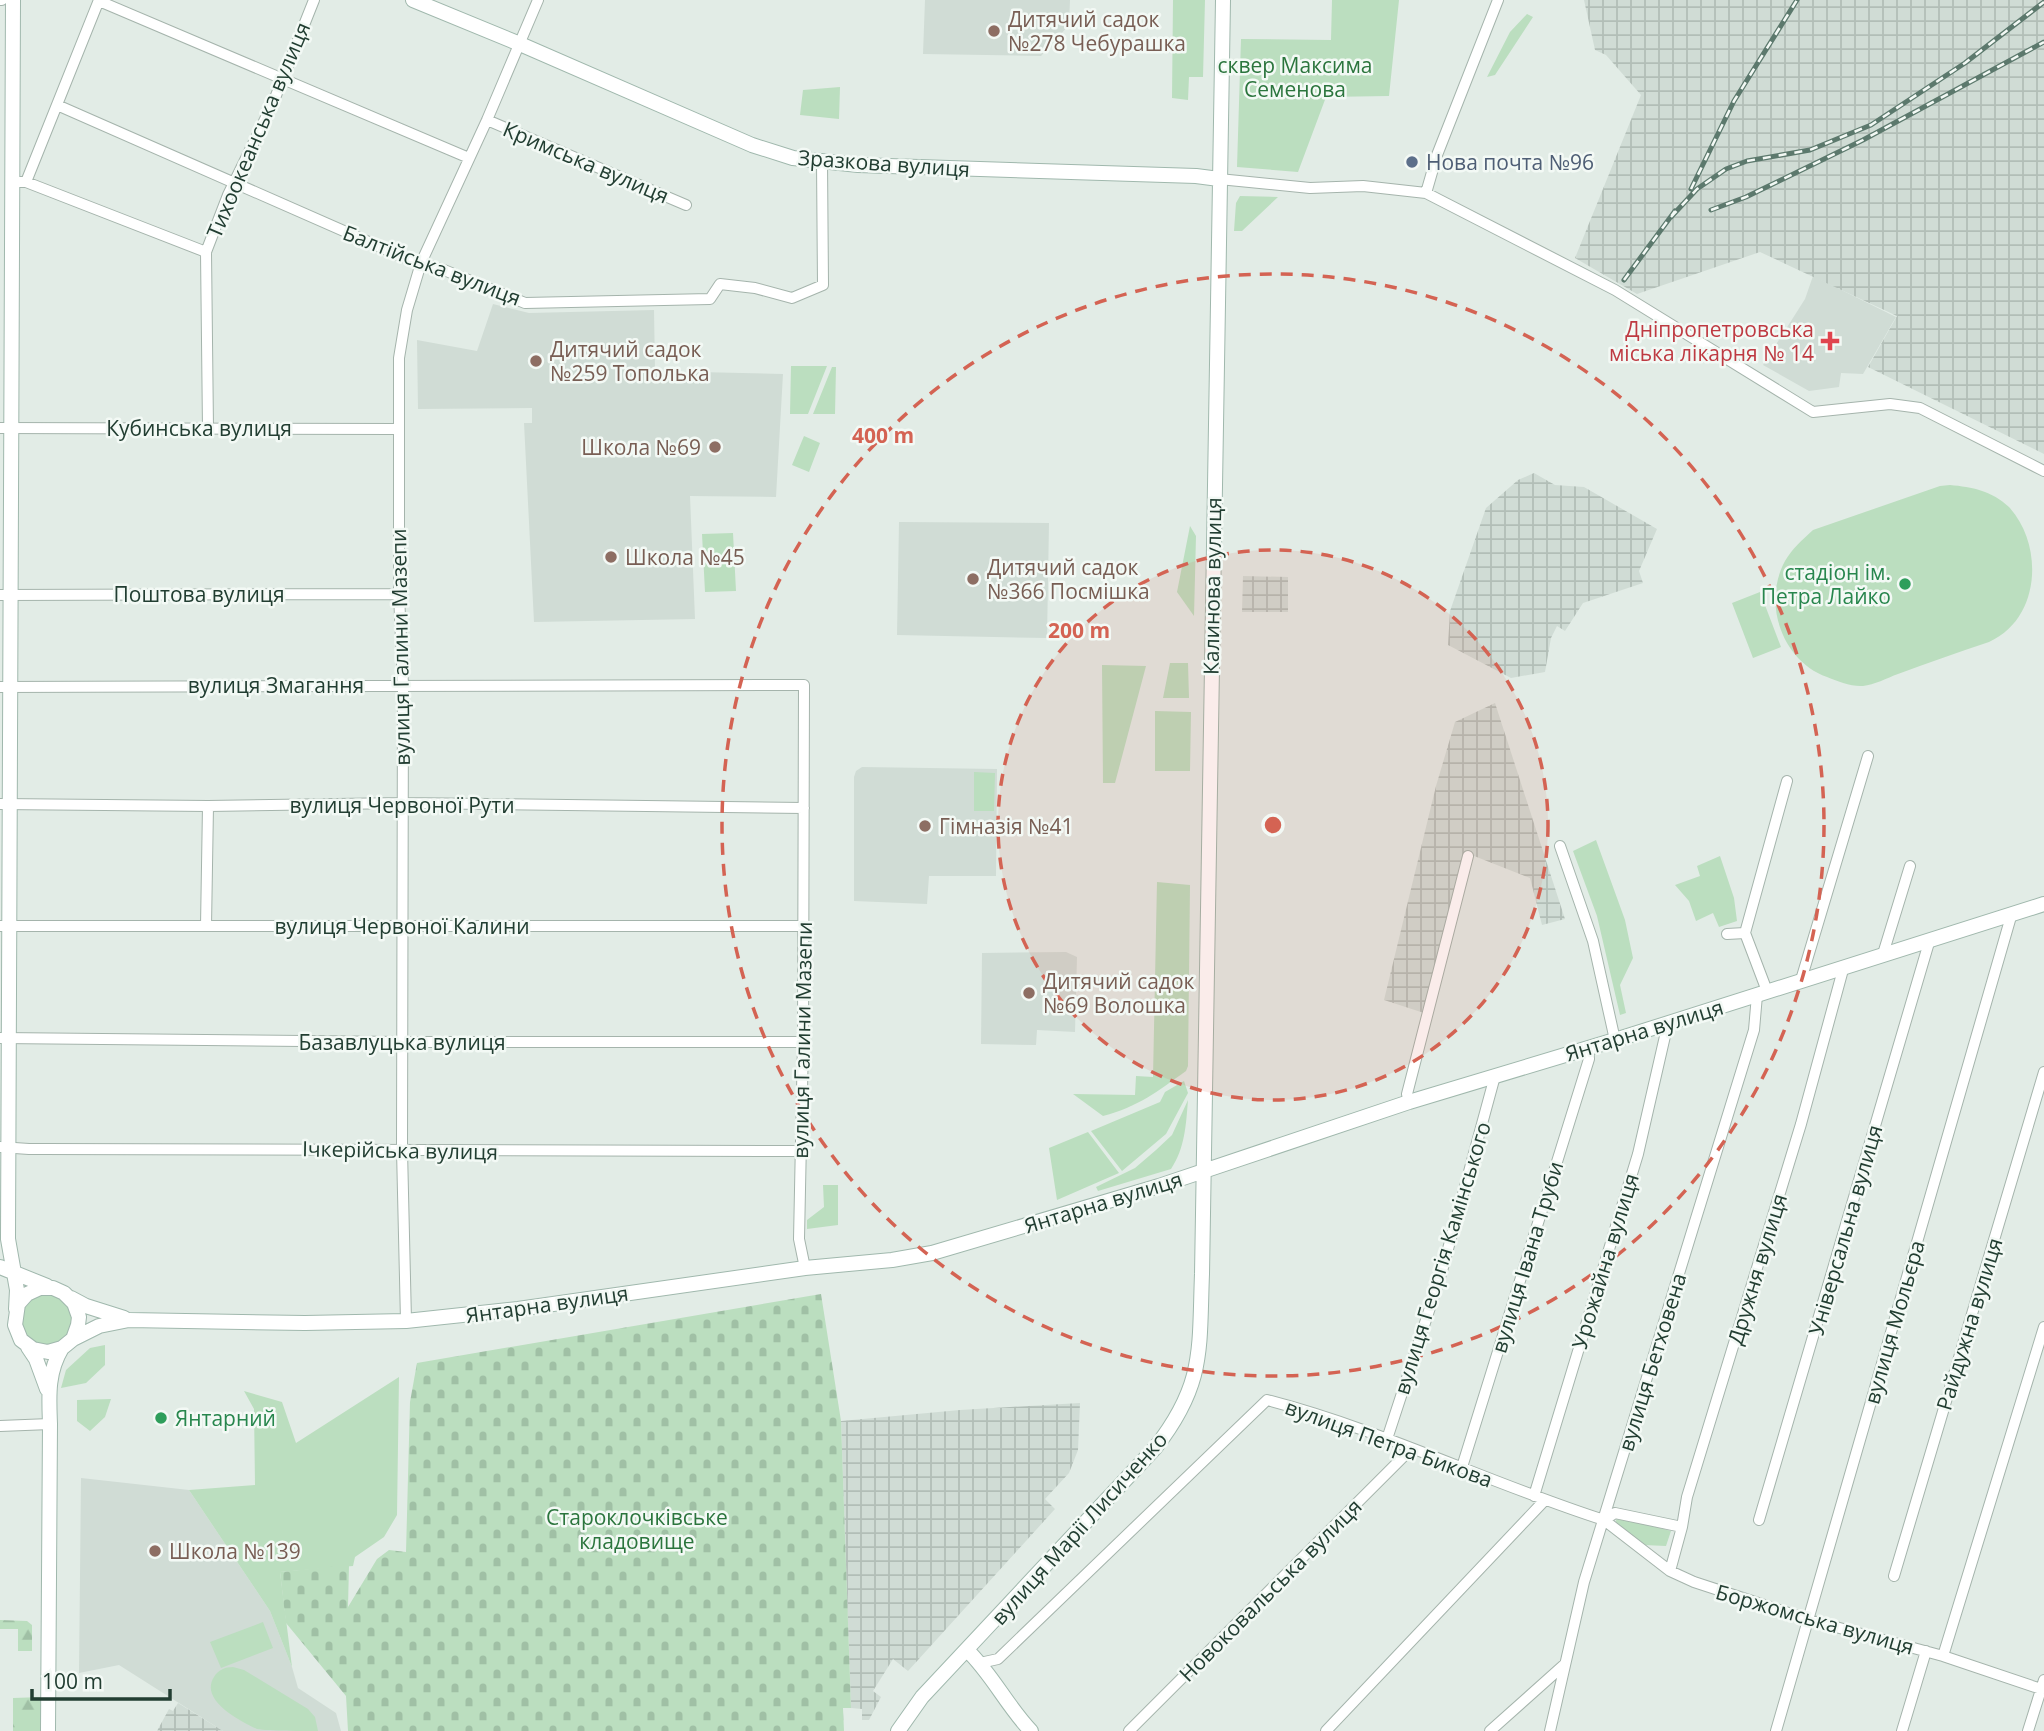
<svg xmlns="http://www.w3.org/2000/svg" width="2044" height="1731" viewBox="0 0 2044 1731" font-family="'Open Sans',sans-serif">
<defs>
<pattern id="industrial-grid" width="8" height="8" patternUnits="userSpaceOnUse" patternTransform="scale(1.75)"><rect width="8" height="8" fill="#d0dcd5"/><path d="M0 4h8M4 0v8" fill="none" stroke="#b2beb7"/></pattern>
<pattern id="forest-firs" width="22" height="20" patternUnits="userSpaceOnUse" patternTransform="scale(1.75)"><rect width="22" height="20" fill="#bbdebf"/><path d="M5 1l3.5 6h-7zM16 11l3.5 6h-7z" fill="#a0c0a5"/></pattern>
<pattern id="cemetery-stones" width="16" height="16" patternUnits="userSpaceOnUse" patternTransform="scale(1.75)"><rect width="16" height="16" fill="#bbdebf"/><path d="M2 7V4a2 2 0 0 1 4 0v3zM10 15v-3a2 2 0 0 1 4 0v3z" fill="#a0c0a5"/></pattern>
</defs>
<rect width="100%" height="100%" fill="#e2ece6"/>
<path fill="#d0dcd5" d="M925,0H1070L1069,25L1041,56L923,54Z
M1813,276L1896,317L1863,374L1841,373L1839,387L1809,391L1763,365L1805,299Z
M493,304L529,313L654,310L655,370L651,372V377L698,372L783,374L776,497L690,496L695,619L534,622L524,423H532V408L418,409L417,340L477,351Z
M899,522L1049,523L1047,638L897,635Z
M862,767L997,769L996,876H929L927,904L854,901V777L856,771Z
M1066,952L1077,957L1075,1032L1037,1030L1036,1045L981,1044L982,953Z
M81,1478L189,1490L270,1611L292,1667L298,1688L336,1713L341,1731H223L119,1665L79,1673Z"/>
<path fill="url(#industrial-grid)" d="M1584,0H2044V454L1868,367L1897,316L1760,252L1637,294L1575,258L1641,95L1606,55L1595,50Z
M1534,473L1555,485L1584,487L1657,529L1639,571L1643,583L1583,603L1565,631L1557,626L1551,638L1545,672L1511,678L1448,645L1450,611L1486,508L1518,480Z
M1243,576L1288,577V612H1242Z
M1495,703L1565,919L1542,925L1530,878L1464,852L1424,1013L1384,1000L1436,786L1455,722Z
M1080,1403L1078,1450L1069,1473L1045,1499L1055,1509L908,1671L893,1659L873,1691L881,1697L869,1720H862V1709L851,1708L841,1421L960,1410Z
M178,1703L223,1731H157L169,1709L173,1711Z"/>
<path fill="#bbdebf" d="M1173,0H1205L1203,77H1189L1188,100L1172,98Z
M1332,0H1399L1389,96L1326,97L1298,172L1237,167L1241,39L1331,40Z
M1527,14L1533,17L1495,75L1487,77L1510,32Z
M840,87L839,119L800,115L803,90Z
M1240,196L1278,197L1242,231H1234L1236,203Z
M791,366H827L808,414H790Z
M832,367H836L835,414H813Z
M804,436L820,443L809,472L792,465Z
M1950,485C1972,487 1992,491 2009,507C2044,545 2041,619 1989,642C1958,652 1928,663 1898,674C1887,678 1874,685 1863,686C1852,687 1837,681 1827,677C1782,661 1762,603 1785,561C1792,549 1802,540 1813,530L1940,486Z
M1190,526L1196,536L1194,616L1177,592Z
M733,533L736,591L705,592L702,534Z
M1760,592L1781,647L1753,658L1732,603Z
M1170,663H1188L1189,698H1163Z
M1102,665L1146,666L1115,783H1103Z
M1155,711L1191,712L1190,771H1155Z
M974,772L995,773L994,811H974Z
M1596,840L1625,920L1633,958L1620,985L1626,1013L1620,1015L1597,916L1573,851Z
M1720,856L1734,898L1737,921L1719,927L1713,913L1696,921L1689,901L1675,885L1700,876L1697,866Z
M1157,882L1190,885L1188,1066L1186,1071C1158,1091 1138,1107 1103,1116L1073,1094L1135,1095L1136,1076L1153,1077Z
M1184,1081L1188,1093L1166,1134L1122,1171L1091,1131L1160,1102L1165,1092Z
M1188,1100C1186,1125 1185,1148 1171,1169L1098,1191L1096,1187L1135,1168L1156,1150L1172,1135Z
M1088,1132L1119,1173L1057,1200L1049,1148Z
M823,1185H838V1225L807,1229V1220L824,1207Z
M20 1320a26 26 0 1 1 52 0a26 26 0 1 1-52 0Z
M105,1345V1365L86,1383L61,1388L66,1370L90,1348Z
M399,1377L397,1515L384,1537L355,1557L353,1566L280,1572L292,1667L270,1611L189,1490L255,1485L254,1409L244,1391L282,1402L296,1443Z
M111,1399L105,1417L90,1431L77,1421V1400Z
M1618,1516L1671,1531L1666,1546L1644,1545L1615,1523Z
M263,1622L273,1648L221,1668L210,1642Z
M233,1667L244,1670L308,1709L315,1717L318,1731C303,1731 270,1731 257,1729C240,1721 199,1700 214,1677C218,1670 225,1667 233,1667Z"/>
<path fill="url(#forest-firs)" d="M0,1620L27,1621L32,1625V1651H18V1629H0Z
M42,1697V1731H13V1698Z"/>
<path fill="url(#cemetery-stones)" d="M821,1294L841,1421L851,1708H843L844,1731H348L346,1696L286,1623L280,1572L349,1565L348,1607L377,1559L389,1550L406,1552L410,1402L417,1363Z"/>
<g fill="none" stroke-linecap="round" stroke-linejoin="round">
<defs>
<path id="street" d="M0,0H2
M99,1L469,158
M57,105L403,257L444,270L525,303L710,299L720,284L755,288L792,298L823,285L822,162
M487,120L686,205
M1219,179L1310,188L1363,186L1426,193L1615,290L1813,412L1890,404L1920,408L2044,471
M14,182H26L99,0
M26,182L206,252
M1426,193L1437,155L1498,0
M0,428L399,429
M208,428L206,252L228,195L273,103L314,0
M0,595L399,594
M0,687L804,685L803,1042L799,1239L805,1268
M0,804L208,806L402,803L804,808
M1560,846L1593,941L1615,1040
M0,926H803
M206,926L208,806
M1745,933L1787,781
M1727,934L1745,933L1767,991
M1883,954L1910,866
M1801,980L1868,756
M0,1038L402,1042H803
M1409,1102L1407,1094L1468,856
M0,1147L29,1149C286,1148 543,1152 801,1151
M406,1321L402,1150L403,685L399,594V358L407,310L421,263L487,120L538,0
M0,1426L50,1424
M1387,1439L1442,1271L1495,1076
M1462,1467L1589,1059L1588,1048
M1534,1496L1638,1154L1668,1023
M1604,1520L1670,1571L1694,1582L1810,1620L1943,1656L2041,1689
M1759,1520L1930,939
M1670,1571L1682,1527L1687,1497L1801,1124L1844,966
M1894,1576L2044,1072
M1943,1656L2044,1327
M980,1663L998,1659L1267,1400C1383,1430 1491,1484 1604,1520L1615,1513L1682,1527
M1129,1731L1411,1449
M1326,1731L1544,1501
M1490,1731L1565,1664
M1550,1731L1584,1582L1754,1030L1757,995
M1776,1731L2012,913
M1902,1731L1926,1651
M2028,1731L2044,1680"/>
<path id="secondary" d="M13,0L8,1239L17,1290L16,1309
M413,0L520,44L752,145L793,158L858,165L1196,176L1219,179
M0,1267L47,1286
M71,1298L86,1306L124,1318
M73,1339L78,1325L79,1317L74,1303L64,1293L53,1288H40L27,1294L18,1304L15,1325L21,1340L33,1349L48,1352L62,1348L73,1339L99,1326L129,1320L305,1323L406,1321L518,1309L805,1268L892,1260L932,1253L1159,1186L1409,1102L1615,1040L2044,904
M28,1347L36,1359L47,1389
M967,1650C992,1674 1007,1706 1031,1731
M48,1731L50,1424C49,1397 47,1373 62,1348
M898,1731L922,1697L1155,1448C1205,1384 1199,1350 1202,1274L1223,0"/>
</defs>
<use href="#street" stroke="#a5b4ac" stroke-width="12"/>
<use href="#secondary" stroke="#a0b8ad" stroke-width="16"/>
<use href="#street" stroke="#fff" stroke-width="10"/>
<use href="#secondary" stroke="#fff" stroke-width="14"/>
<defs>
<path id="rail" d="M1691,189L1734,101L1797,0
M1711,210L1746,197L1863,140L2044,42
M1671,217L1697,189L1726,169L1747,161L1810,150L1871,125L1965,63L2044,2
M1624,280L1675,211"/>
</defs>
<use href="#rail" stroke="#5c796d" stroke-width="5"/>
<use href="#rail" stroke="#f3f9f5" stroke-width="2.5" stroke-dasharray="8" stroke-linecap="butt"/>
</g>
<circle cx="1273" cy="825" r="275" fill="#d46353" fill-opacity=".12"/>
<g fill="none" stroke="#d46353" stroke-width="3.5" stroke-dasharray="12 9">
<circle cx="1273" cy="825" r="275"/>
<circle cx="1273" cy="825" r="551"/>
</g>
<g fill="#8d6e63" stroke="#f3f9f5" stroke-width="2.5">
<circle cx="994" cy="31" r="7"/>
<circle cx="536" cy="361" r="7"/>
<circle cx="715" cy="447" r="7"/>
<circle cx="611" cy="557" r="7"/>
<circle cx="973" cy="579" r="7"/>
<circle cx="925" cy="826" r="7"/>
<circle cx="1029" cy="993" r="7"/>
<circle cx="155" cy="1551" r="7"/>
</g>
<circle fill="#5c6f8a" stroke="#f3f9f5" stroke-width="2.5" cx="1412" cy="162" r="7"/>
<path fill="#e0444e" stroke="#f3f9f5" stroke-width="2.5" d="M1826.5 330.5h7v7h7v7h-7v7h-7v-7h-7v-7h7z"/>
<g fill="#2e9e5b" stroke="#f3f9f5" stroke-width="2.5">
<circle cx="1905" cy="584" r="7"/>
<circle cx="161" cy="1418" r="7"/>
</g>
<g text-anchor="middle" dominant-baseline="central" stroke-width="5" stroke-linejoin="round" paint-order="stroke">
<g font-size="21" fill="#785e54" stroke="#f3f9f5" text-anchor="start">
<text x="1008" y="19">Дитячий садок<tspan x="1008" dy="24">№278 Чебурашка</tspan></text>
<text x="550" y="349">Дитячий садок<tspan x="550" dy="24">№259 Тополька</tspan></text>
<text x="701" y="447" text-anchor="end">Школа №69</text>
<text x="625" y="557">Школа №45</text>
<text x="987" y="567">Дитячий садок<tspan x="987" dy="24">№366 Посмішка</tspan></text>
<text x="939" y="826">Гімназія №41</text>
<text x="1043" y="981">Дитячий садок<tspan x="1043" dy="24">№69 Волошка</tspan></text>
<text x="169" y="1551">Школа №139</text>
</g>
<g font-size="21" fill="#2b753d" stroke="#f3f9f5">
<text x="1295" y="65">сквер Максима<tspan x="1295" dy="24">Семенова</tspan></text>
<text x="637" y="1517">Староклочківське<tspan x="637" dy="24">кладовище</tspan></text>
</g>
<g font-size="21" fill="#223e32" stroke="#f3f9f5">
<text transform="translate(258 130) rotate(-67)">Тихоокеанська вулиця</text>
<text transform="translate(586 162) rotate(23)">Кримська вулиця</text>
<text transform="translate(884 163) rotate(4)">Зразкова вулиця</text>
<text transform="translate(432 265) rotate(21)">Балтійська вулиця</text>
<text x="199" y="428">Кубинська вулиця</text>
<text transform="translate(1212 586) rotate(-89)">Калинова вулиця</text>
<text x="199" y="594">Поштова вулиця</text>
<text transform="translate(400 647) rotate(-91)">вулиця Галини Мазепи</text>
<text x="276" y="685">вулиця Змагання</text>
<text x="402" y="805">вулиця Червоної Рути</text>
<text x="402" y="926">вулиця Червоної Калини</text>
<text transform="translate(1644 1030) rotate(-17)">Янтарна вулиця</text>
<text transform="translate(802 1040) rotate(-89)">вулиця Галини Мазепи</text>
<text x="402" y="1042">Базавлуцька вулиця</text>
<text transform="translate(400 1150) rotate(1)">Ічкерійська вулиця</text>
<text transform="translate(1103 1202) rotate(-17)">Янтарна вулиця</text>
<text transform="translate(1845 1230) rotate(-74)">Універсальна вулиця</text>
<text transform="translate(1527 1257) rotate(-73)">вулиця Івана Труби</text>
<text transform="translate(1442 1258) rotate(-73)">вулиця Георгія Камінського</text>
<text transform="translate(1605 1261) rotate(-73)">Урожайна вулиця</text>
<text transform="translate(1757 1269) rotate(-73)">Дружня вулиця</text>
<text transform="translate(547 1304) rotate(-8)">Янтарна вулиця</text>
<text transform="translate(1894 1322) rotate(-74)">вулиця Мольєра</text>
<text transform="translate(1969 1324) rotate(-73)">Райдужна вулиця</text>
<text transform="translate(1652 1362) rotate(-73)">вулиця Бетховена</text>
<text transform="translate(1389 1443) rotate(20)">вулиця Петра Бикова</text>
<text transform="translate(1079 1528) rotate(-48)">вулиця Марії Лисиченко</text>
<text transform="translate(1270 1590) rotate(-45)">Новоковальська вулиця</text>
<text transform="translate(1815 1619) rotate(16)">Боржомська вулиця</text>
</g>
<g font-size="21" fill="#4e5e75" stroke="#f3f9f5" text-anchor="start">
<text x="1426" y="162">Нова почта №96</text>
</g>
<g font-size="21" fill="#be3a42" stroke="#f3f9f5" text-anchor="end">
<text x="1814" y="329">Дніпропетровська<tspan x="1814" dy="24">міська лікарня № 14</tspan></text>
</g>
<g font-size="21" fill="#27864d" stroke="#f3f9f5" text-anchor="end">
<text x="1891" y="572">стадіон ім.<tspan x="1891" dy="24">Петра Лайко</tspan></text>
<text x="175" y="1418" text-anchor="start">Янтарний</text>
</g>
</g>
<circle cx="1273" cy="825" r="10" fill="#d46353" stroke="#f3f9f5" stroke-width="3.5"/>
<g font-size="21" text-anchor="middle" font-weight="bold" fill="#d46353" stroke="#f3f9f5" stroke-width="5" stroke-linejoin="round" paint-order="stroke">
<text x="883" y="443">400 m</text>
<text x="1079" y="638">200 m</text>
</g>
<path d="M32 1689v10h138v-10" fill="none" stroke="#223e32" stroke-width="3.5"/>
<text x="42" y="1689" font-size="21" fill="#223e32" stroke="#f3f9f5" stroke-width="5" paint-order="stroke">100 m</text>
</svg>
